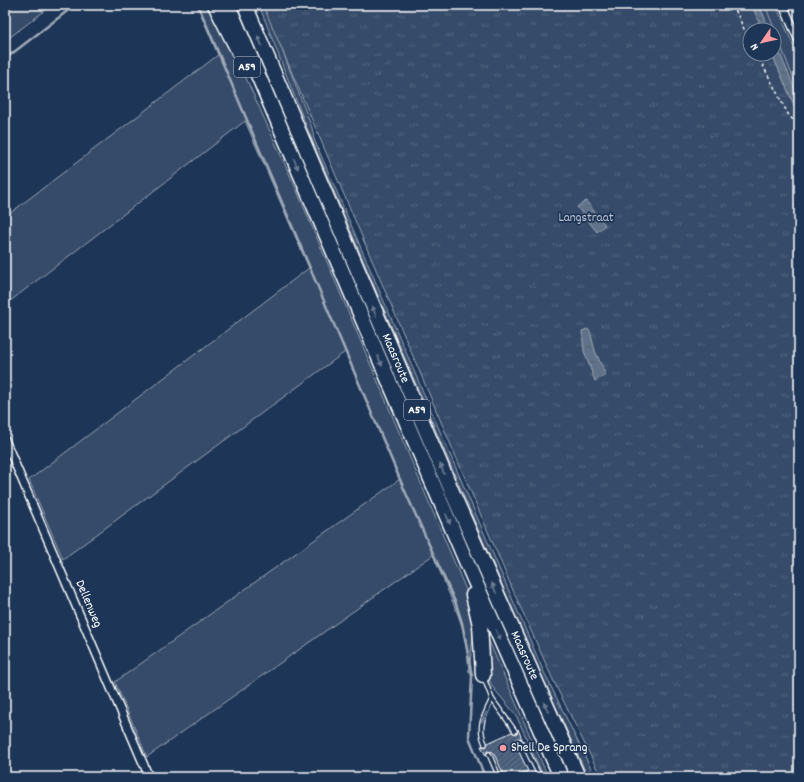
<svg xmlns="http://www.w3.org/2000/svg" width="804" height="782" font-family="Dekko,sans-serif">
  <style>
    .grass { fill: #364b69; stroke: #9aa5b4 }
    .park { fill: url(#park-tufts); stroke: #9aa5b4; fill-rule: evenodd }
    .water { fill: url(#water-ripples); stroke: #a0aab8 }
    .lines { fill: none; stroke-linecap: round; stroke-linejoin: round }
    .stream { stroke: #a0aab8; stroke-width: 2.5 }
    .building { fill: url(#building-hatch); stroke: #fff }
    .lane-casing { stroke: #fff; stroke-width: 6 }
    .street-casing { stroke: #fff; stroke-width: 10 }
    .highway-casing { stroke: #fff; stroke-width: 17 }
    .path { stroke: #fff; stroke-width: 1.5; stroke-dasharray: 3 3; stroke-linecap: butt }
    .lane { stroke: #1d3557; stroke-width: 3.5 }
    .street { stroke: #1d3557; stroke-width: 7 }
    .highway { stroke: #1d3557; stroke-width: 14 }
    .oneway { fill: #6c7c92 }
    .poi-dot { fill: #ff9aa2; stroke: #1d3557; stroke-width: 1.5 }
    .labels { text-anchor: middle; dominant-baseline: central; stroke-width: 3.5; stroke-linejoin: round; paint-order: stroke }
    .shield { fill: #1d3557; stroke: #bbc2cd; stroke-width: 1 }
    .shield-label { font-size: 12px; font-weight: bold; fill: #fff }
    .park-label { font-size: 13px; fill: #b9c0ca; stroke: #1d3557 }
    .street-label { font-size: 13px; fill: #fff; stroke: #1d3557 }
    .poi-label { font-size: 13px; fill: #fff; stroke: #1d3557; text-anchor: start }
  </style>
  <defs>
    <pattern id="park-tufts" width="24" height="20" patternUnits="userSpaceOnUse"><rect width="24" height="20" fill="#364b69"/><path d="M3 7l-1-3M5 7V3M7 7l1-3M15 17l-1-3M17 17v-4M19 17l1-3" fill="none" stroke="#546680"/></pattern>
    <pattern id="water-ripples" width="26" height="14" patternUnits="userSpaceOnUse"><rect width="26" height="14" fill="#617289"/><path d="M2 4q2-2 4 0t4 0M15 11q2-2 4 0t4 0" fill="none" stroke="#555d67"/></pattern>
    <pattern id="building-hatch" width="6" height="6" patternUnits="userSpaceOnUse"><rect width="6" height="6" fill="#4a5d79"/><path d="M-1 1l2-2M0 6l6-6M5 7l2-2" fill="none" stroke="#65758d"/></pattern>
  </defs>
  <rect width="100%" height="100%" fill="#1d3557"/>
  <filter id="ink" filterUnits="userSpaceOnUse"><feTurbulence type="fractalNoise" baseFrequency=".025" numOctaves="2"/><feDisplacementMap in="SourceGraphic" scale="8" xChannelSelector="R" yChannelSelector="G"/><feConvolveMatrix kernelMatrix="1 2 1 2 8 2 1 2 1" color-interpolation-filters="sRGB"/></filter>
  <g filter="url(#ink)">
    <g class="grass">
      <polygon points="15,5 52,5 5,41 5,13"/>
      <polygon points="197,5 213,5 297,191 472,604 474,627 469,672 466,638 458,615 433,555 147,757 115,682 400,479 345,352 63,559 29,480 309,268 245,121 5,305 5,217 218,55"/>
      <polygon points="259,5 265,5 312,128 314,139 543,670 595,777 588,777 531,653 404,356 307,128"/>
      <polygon points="759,5 776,5 799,59 799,98 774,30"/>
      <polygon points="482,625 548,777 544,777 542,773 516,715 494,689 486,675"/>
    </g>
    <path class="park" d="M 263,5 L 765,5 L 799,93 L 799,777 L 601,777 L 553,680 L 515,595 ZM 750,30 L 774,30 L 774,54 L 750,54 Z"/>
    <g class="water">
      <polygon points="752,5 759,5 770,30 762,30"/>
      <polygon points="774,40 799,98 799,117 772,54 774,54"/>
      <polygon points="586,201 605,225 597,232 577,207"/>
      <polygon points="587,329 590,331 595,351 606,375 595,381 584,351 582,331"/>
    </g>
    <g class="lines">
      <g class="stream">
        <polyline points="198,5 404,489 456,604 462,623 472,676 469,737 485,777"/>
        <polyline points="5,59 75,5"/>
      </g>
    </g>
    <polygon class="building" points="518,729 522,739 518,738 515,743 528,771 515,777 505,777 493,752 487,751 486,756 481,746 486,747 488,743 512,732 517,734"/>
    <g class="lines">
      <g class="lane-casing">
        <g id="lane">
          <path d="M 484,678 L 492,699 C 484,717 477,725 485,744"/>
          <polyline points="492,699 515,731"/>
          <polyline points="520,741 526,748 540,777"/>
          <polyline points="489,754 499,777"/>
        </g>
      </g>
      <g class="street-casing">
        <g id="street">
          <polyline points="783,5 799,41"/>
          <polyline points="5,440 149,777"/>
        </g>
      </g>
      <g class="highway-casing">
        <g id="highway">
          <polyline points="215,5 241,56"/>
          <polyline points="228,5 466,561 561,777"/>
          <path id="s1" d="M 245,5 L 456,501 L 578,777"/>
          <polyline points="473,595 480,625 483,675"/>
        </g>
      </g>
      <g class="path">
        <polyline points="733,5 750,42"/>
        <polyline points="757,54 788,114 799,127"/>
      </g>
      <use href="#lane" class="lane"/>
      <use href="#street" class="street"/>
      <use href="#highway" class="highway"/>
    </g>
    <defs><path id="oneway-solid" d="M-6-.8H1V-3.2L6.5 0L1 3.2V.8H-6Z"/></defs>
    <g class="oneway">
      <use href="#oneway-solid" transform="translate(260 41) rotate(-113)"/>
      <use href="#oneway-solid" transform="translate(296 164) rotate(67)"/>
      <use href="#oneway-solid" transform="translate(374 311) rotate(-113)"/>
      <use href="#oneway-solid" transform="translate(380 361) rotate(67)"/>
      <use href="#oneway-solid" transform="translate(442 469) rotate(-113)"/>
      <use href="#oneway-solid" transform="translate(448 519) rotate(67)"/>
      <use href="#oneway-solid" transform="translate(494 588) rotate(-113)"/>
      <use href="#oneway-solid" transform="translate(498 635) rotate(66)"/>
      <use href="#oneway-solid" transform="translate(546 707) rotate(-114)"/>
      <use href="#oneway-solid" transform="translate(484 717) rotate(114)"/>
    </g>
  </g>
  <circle class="poi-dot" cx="503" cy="748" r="4"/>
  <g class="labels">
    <g class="shield">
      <rect x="234" y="57" width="26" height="20" rx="3"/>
      <rect x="404" y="400" width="26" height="20" rx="3"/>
    </g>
    <g class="shield-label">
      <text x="247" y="67">A59</text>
      <text x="417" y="410">A59</text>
    </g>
    <g class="park-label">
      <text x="586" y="218">Langstraat</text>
    </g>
    <g class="street-label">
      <text stroke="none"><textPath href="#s1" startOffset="384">Maasroute</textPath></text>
      <text transform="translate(88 604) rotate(67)">Dellenweg</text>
      <text stroke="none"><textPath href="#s1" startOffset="708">Maasroute</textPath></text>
    </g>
    <g class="poi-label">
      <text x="511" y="748">Shell De Sprang</text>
    </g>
  </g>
  <rect width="804" height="782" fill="none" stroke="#1d3557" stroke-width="20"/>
  <rect x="10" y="10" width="784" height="762" fill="none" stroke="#fff" stroke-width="1.5" filter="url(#ink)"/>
  <g transform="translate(762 42) rotate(236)"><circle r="19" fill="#1d3557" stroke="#77869a"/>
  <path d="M0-3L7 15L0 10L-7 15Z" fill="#ff9aa2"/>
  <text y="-6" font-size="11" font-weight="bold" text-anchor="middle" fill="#ffffff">N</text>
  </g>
</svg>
